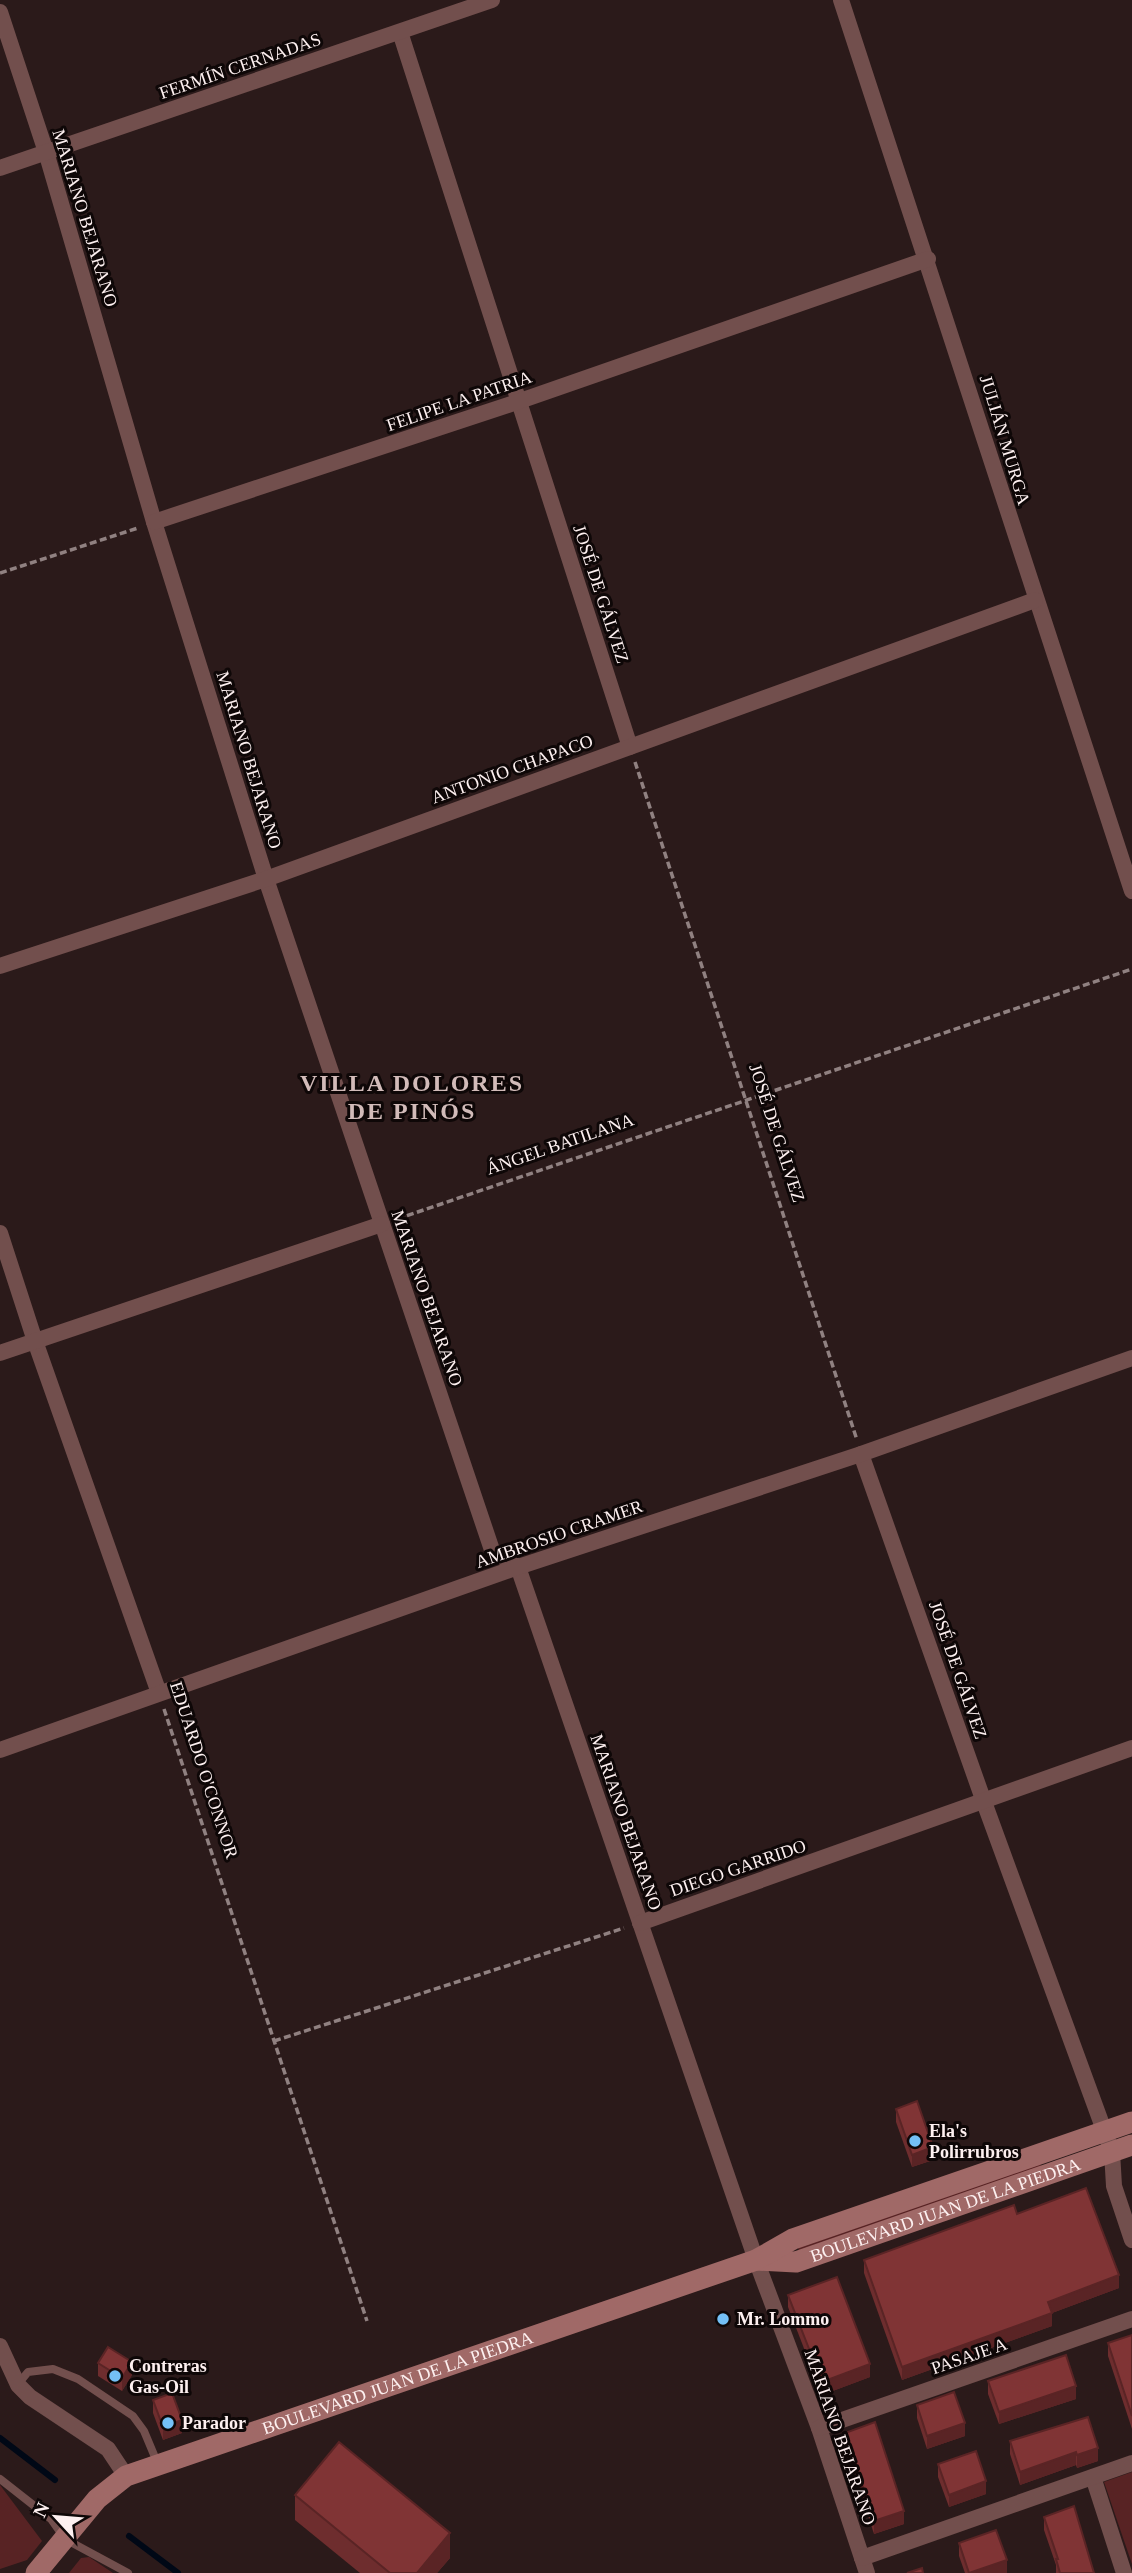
<svg xmlns="http://www.w3.org/2000/svg" width="1132" height="2573" font-family="'Times New Roman',serif">
  <style>
    .green { fill: #582324 }
    .lines { fill: none; stroke-linecap: round; stroke-linejoin: round }
    .stream { stroke: #000816; stroke-width: 6 }
    .path { stroke: #908181; stroke-width: 3.5; stroke-dasharray: 7 3.5; stroke-linecap: butt }
    .lane { stroke: #724f4d; stroke-width: 8 }
    .street { stroke: #724f4d; stroke-width: 16 }
    .secondary { stroke: #a06967; stroke-width: 21 }
    .wall { fill: #6e2d2e }
    .shaded-wall { fill: #5a2425 }
    .building { fill: #803435; stroke: #5a2425; stroke-width: 2 }
    .poi-dot { fill: #74c0f6; stroke: #0e0707; stroke-width: 2.5 }
    .labels { text-anchor: middle; dominant-baseline: central; stroke-width: 6; stroke-linejoin: round; paint-order: stroke }
    .street-label { font-size: 18px; fill: #fdf0f0; stroke: #0e0707 }
    .poi-label { font-size: 18px; font-weight: bold; fill: #fdf0f0; stroke: #0e0707; text-anchor: start }
    .district-label { font-size: 24px; font-weight: bold; letter-spacing: 2px; fill: #d2bbb9; stroke: #0e0707 }
  </style>
  <rect width="100%" height="100%" fill="#2b1a1a"/>
  <g class="green">
    <polygon points="1040,2163 1041,2167 799,2251 798,2247"/>
    <polygon points="1132,2472 1132,2564 1104,2482"/>
    <polygon points="0,2485 42,2541 27,2560 0,2569"/>
    <polygon points="89,2557 113,2573 69,2573 81,2558"/>
  </g>
  <g class="lines">
    <g class="stream">
      <polyline points="0,2438 55,2480"/>
      <polyline points="129,2536 178,2573"/>
    </g>
    <g class="path">
      <polyline points="0,573 138,528"/>
      <polyline points="635,762 857,1440"/>
      <polyline points="397,1219 1132,969"/>
      <polyline points="164,1709 367,2321"/>
      <polyline points="274,2041 624,1928"/>
    </g>
    <g class="lane">
      <polyline points="18,2384 28,2372 53,2369 78,2379 133,2416 144,2431 157,2462"/>
      <polyline points="0,2479 51,2519 65,2539 128,2573"/>
    </g>
    <g class="street">
      <path d="M 841,0 C 940,296 1033,595 1132,891"/>
      <polyline points="0,12 46,152 154,522 266,879 492,1550 518,1567 756,2260 819,2428 867,2573"/>
      <polyline points="400,32 630,747"/>
      <polyline points="0,168 492,0"/>
      <polyline points="154,522 517,402 928,259"/>
      <polyline points="0,966 266,879 1035,600"/>
      <polyline points="0,1233 35,1341 159,1693"/>
      <polyline points="0,1353 382,1224"/>
      <polyline points="861,1454 984,1802 1112,2152 1114,2186 1132,2240"/>
      <polyline points="0,1750 518,1567 861,1454 1132,1358"/>
      <polyline points="640,1923 1132,1748"/>
      <polyline points="0,2346 18,2385 30,2397 108,2449 126,2476"/>
      <polyline points="819,2428 1132,2319"/>
      <polyline points="1093,2477 1124,2573"/>
      <polyline points="862,2558 1132,2463"/>
    </g>
    <g class="secondary">
      <path id="s1" d="M 756,2260 L 796,2262 L 1132,2145"/>
      <path id="s2" d="M 36,2573 L 97,2499 L 126,2476 L 756,2260 L 793,2239 L 1132,2122"/>
    </g>
  </g>
  <g class="wall">
    <polygon points="896,2109 933,2160 912,2167 896,2122"/>
    <polygon points="1017,2214 1119,2288 1052,2313 1052,2326 902,2380 864,2273 864,2260"/>
    <polygon points="788,2295 870,2377 822,2395 788,2307"/>
    <polygon points="1132,2335 1132,2429 1108,2356 1108,2343"/>
    <polygon points="98,2363 132,2375 122,2391 98,2376"/>
    <polygon points="988,2381 1076,2399 999,2424 988,2394"/>
    <polygon points="153,2400 182,2433 163,2440 153,2413"/>
    <polygon points="917,2405 965,2436 927,2449 917,2418"/>
    <polygon points="1088,2417 1098,2461 1077,2468 1076,2465 1020,2485 1010,2454 1010,2441"/>
    <polygon points="845,2433 904,2524 874,2534 845,2445"/>
    <polygon points="938,2464 986,2494 949,2507 938,2477"/>
    <polygon points="295,2495 450,2558 437,2573 360,2573 295,2520"/>
    <polygon points="1044,2517 1094,2573 1056,2573 1056,2565 1044,2530"/>
    <polygon points="959,2543 1007,2573 965,2573 959,2556"/>
  </g>
  <g class="shaded-wall">
    <polygon points="933,2147 933,2160 912,2167 912,2155"/>
    <polygon points="1119,2275 1119,2288 1052,2313 1052,2326 902,2380 902,2367 1048,2302"/>
    <polygon points="132,2362 132,2375 122,2391 122,2378"/>
    <polygon points="870,2364 870,2377 822,2395 822,2382"/>
    <polygon points="1076,2386 1076,2399 999,2424 999,2412"/>
    <polygon points="182,2420 182,2433 163,2440 163,2427"/>
    <polygon points="965,2423 965,2436 927,2449 927,2436"/>
    <polygon points="1098,2448 1098,2461 1077,2468 1077,2455"/>
    <polygon points="1076,2452 1076,2465 1020,2485 1020,2472"/>
    <polygon points="986,2481 986,2494 949,2507 949,2495"/>
    <polygon points="904,2511 904,2524 874,2534 874,2521"/>
    <polygon points="450,2533 450,2558 437,2573 417,2573"/>
    <polygon points="1007,2560 1007,2573 971,2573"/>
  </g>
  <g class="building">
    <polygon points="917,2101 933,2147 912,2155 896,2109"/>
    <polygon points="1086,2188 1119,2275 1048,2302 1052,2313 902,2367 864,2260 1014,2205 1017,2214"/>
    <polygon points="837,2277 870,2364 822,2382 788,2295"/>
    <polygon points="1132,2335 1132,2416 1108,2343"/>
    <polygon points="108,2347 132,2362 122,2378 98,2363"/>
    <polygon points="1066,2355 1076,2386 999,2412 988,2381"/>
    <polygon points="954,2392 965,2423 927,2436 917,2405"/>
    <polygon points="172,2393 182,2420 163,2427 153,2400"/>
    <polygon points="1088,2417 1098,2448 1077,2455 1076,2452 1020,2472 1010,2441"/>
    <polygon points="875,2422 904,2511 874,2521 845,2433"/>
    <polygon points="339,2442 450,2533 417,2573 390,2573 295,2495"/>
    <polygon points="976,2451 986,2481 949,2495 938,2464"/>
    <polygon points="1074,2506 1094,2573 1060,2573 1056,2559 1058,2559 1044,2517"/>
    <polygon points="996,2530 1007,2560 969,2573 959,2543"/>
    <polygon points="922,2568 923,2573 907,2573"/>
  </g>
  <g class="poi-dot">
    <circle cx="915" cy="2141" r="7"/>
    <circle cx="723" cy="2319" r="7"/>
    <circle cx="115" cy="2376" r="7"/>
    <circle cx="168" cy="2423" r="7"/>
  </g>
  <g class="labels">
    <g class="street-label">
      <text transform="translate(240 66) rotate(-19)">FERMÍN CERNADAS</text>
      <text transform="translate(85 218) rotate(73)">MARIANO BEJARANO</text>
      <text transform="translate(459 401) rotate(-19)">FELIPE LA PATRIA</text>
      <text transform="translate(1005 440) rotate(73)">JULIÁN MURGA</text>
      <text transform="translate(601 594) rotate(72)">JOSÉ DE GÁLVEZ</text>
      <text transform="translate(249 760) rotate(73)">MARIANO BEJARANO</text>
      <text transform="translate(512 769) rotate(-20)">ANTONIO CHAPACO</text>
      <text transform="translate(777 1133) rotate(72)">JOSÉ DE GÁLVEZ</text>
      <text transform="translate(560 1144) rotate(-19)">ÁNGEL BATILANA</text>
      <text transform="translate(427 1298) rotate(71)">MARIANO BEJARANO</text>
      <text transform="translate(559 1534) rotate(-19)">AMBROSIO CRAMER</text>
      <text transform="translate(958 1670) rotate(71)">JOSÉ DE GÁLVEZ</text>
      <text transform="translate(204 1770) rotate(72)">EDUARDO O'CONNOR</text>
      <text transform="translate(626 1822) rotate(71)">MARIANO BEJARANO</text>
      <text transform="translate(738 1868) rotate(-19)">DIEGO GARRIDO</text>
      <text stroke="none"><textPath href="#s1" startOffset="198">BOULEVARD JUAN DE LA PIEDRA</textPath></text>
      <text transform="translate(969 2356) rotate(-19)">PASAJE A</text>
      <text stroke="none"><textPath href="#s2" startOffset="420">BOULEVARD JUAN DE LA PIEDRA</textPath></text>
      <text transform="translate(840 2437) rotate(71)">MARIANO BEJARANO</text>
    </g>
    <g class="poi-label">
      <text x="929" y="2131">Ela's<tspan x="929" dy="21">Polirrubros</tspan></text>
      <text x="737" y="2319">Mr. Lommo</text>
      <text x="129" y="2366">Contreras<tspan x="129" dy="21">Gas-Oil</tspan></text>
      <text x="182" y="2423">Parador</text>
    </g>
    <g class="district-label">
      <text x="412" y="1083">VILLA DOLORES<tspan x="412" dy="28">DE PINÓS</tspan></text>
    </g>
  </g>
  <g transform="translate(56 2517) rotate(296)" stroke="#0e0707" stroke-width="5" paint-order="stroke">
  <path d="M0-5L12 26L0 18L-12 26Z" fill="#fdf0f0"/>
  <text y="-10" font-size="19" font-weight="bold" text-anchor="middle" fill="#fdf0f0">N</text>
  </g>
</svg>
